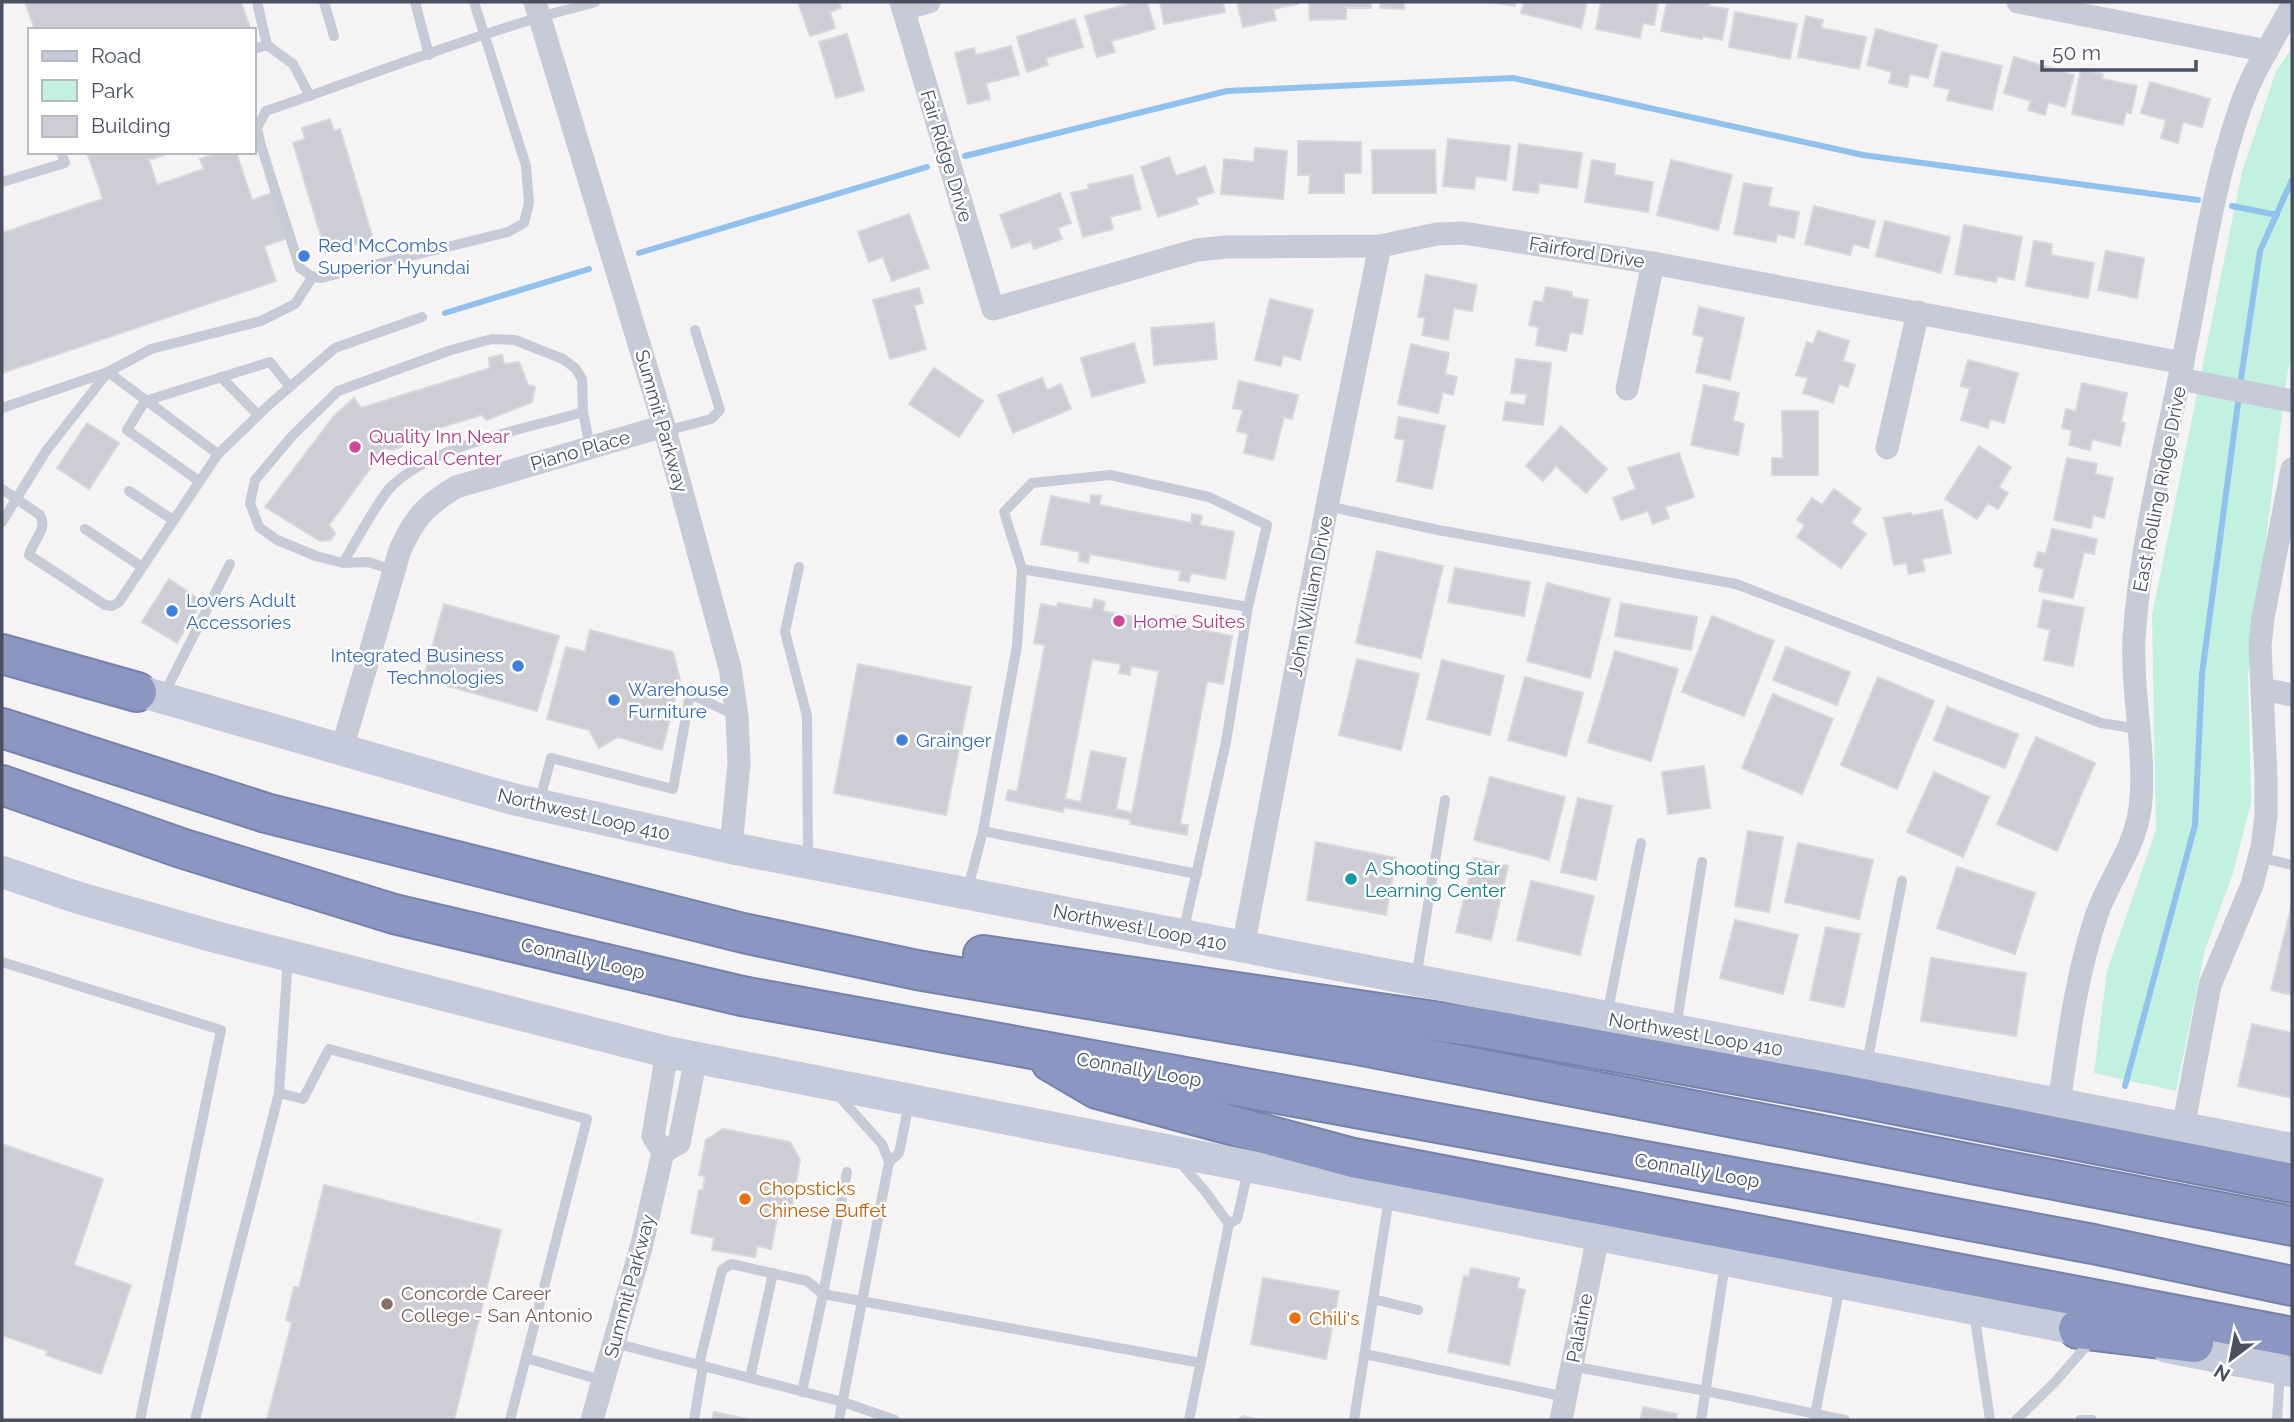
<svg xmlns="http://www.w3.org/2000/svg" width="2294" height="1422" font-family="Raleway,sans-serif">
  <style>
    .green { fill: #c3f1e0 }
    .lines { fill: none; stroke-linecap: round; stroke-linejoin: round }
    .stream { stroke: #90c2ed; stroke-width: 6 }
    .building { fill: #cdced5; stroke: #d7d7de; stroke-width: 2; fill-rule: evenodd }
    .motorway-casing { stroke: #7682ad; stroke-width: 42 }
    .service { stroke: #c7cbd7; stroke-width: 10 }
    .minor { stroke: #c7cbd7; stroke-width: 23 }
    .secondary { stroke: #c6cbdb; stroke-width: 32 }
    .motorway { stroke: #8b97c1; stroke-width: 38 }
    .shop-dot { fill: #3f7fe0; stroke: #fff; stroke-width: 2.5 }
    .hotel-dot { fill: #d1479c; stroke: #fff; stroke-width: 2.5 }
    .culture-dot { fill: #0f9aa8; stroke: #fff; stroke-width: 2.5 }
    .food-dot { fill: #e8710a; stroke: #fff; stroke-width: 2.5 }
    .education-dot { fill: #8d6e63; stroke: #fff; stroke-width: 2.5 }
    .labels { text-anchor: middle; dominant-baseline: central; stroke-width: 5; stroke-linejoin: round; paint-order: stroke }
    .street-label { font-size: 19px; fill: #4a5061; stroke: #fff }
    .shop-label { font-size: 19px; fill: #366cbe; stroke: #fff; text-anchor: start }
    .hotel-label { font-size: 19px; fill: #b23c85; stroke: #fff; text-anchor: start }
    .culture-label { font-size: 19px; fill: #0d838f; stroke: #fff; text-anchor: start }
    .food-label { font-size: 19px; fill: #c56008; stroke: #fff; text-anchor: start }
    .education-label { font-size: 19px; fill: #785e54; stroke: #fff; text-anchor: start }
  </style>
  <rect width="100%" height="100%" fill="#f5f3f3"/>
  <polygon class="green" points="2292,48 2292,356 2288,369 2248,676 2251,803 2233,873 2205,950 2176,1091 2094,1073 2107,971 2156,830 2152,615 2242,172 2276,71"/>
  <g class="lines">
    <g class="stream">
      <polyline points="965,156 1227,91 1513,78 1863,155 2198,200"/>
      <polyline points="2232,206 2277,215"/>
      <polyline points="639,253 927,167"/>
      <polyline points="445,313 589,269"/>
      <polyline points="2240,385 2260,251 2292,180"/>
      <polyline points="2125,1086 2195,825 2202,674 2239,396"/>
    </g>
  </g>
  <g class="building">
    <polygon points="25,2 241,2 250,28 35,30"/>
    <polygon points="798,2 839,2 841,8 830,12 835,28 810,36"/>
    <polygon points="1135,2 1147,2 1155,29 1111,41 1115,52 1097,57 1085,16"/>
    <polygon points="1160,2 1223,2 1225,12 1164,24"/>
    <polygon points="1237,2 1298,2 1298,4 1273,9 1276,20 1243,27"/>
    <polygon points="1309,2 1371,2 1371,8 1346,8 1346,19 1310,20"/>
    <polygon points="1380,2 1404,2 1404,9 1380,8"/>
    <polygon points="1491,2 1515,2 1515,6"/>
    <polygon points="1524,2 1587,2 1581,28 1521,13"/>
    <polygon points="1601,2 1658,2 1654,25 1643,23 1640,38 1596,29"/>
    <polygon points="1667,2 1710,2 1709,6 1728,9 1722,40 1703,36 1702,39 1661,31"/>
    <polygon points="1735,12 1797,24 1790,59 1729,47"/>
    <polygon points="1806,16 1823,20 1821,28 1866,37 1859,69 1798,57"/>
    <polygon points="1075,19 1083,47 1046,58 1048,65 1027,72 1017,37"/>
    <polygon points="1876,29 1937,45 1928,78 1910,74 1907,87 1889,83 1892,72 1867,65"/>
    <polygon points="847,34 864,90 836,98 819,42"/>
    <polygon points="1011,46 1019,75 986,83 990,99 968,104 955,53 974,48 976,55"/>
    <polygon points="1942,52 2002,66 1992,110 1947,100 1950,89 1934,86"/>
    <polygon points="2014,57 2074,75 2065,107 2048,102 2045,115 2028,110 2031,101 2004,93"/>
    <polygon points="2081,69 2103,74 2102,79 2137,86 2131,113 2126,112 2123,125 2072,114"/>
    <polygon points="2150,82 2210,99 2202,127 2183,122 2178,143 2161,138 2166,120 2141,113"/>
    <polygon points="330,119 334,131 340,129 373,239 326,253 293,143 305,139 302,128"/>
    <polygon points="1448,139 1510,146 1506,180 1476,176 1474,189 1443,186"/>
    <polygon points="1298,141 1361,142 1361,173 1344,173 1344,193 1309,193 1310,175 1298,175"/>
    <polygon points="1519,144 1582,153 1577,188 1539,183 1538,193 1513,190"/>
    <polygon points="1255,148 1287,151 1283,199 1221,194 1224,159 1254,162"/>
    <polygon points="1372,150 1435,150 1436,193 1373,193"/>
    <polygon points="87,152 173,152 149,160 157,185 204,169 200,159 219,152 236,152 252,200 272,193 288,238 264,246 276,281 2,373 2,233 103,199"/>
    <polygon points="1169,157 1176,176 1205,166 1214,192 1196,198 1198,204 1158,217 1141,167"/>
    <polygon points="1592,160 1615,164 1614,175 1653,182 1648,212 1585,202"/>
    <polygon points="1671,160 1732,175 1718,230 1657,215"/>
    <polygon points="1132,175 1141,209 1110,217 1113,229 1083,237 1071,193 1089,189 1088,185"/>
    <polygon points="1744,183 1772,188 1768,206 1799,212 1794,238 1777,234 1776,242 1734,234"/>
    <polygon points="1060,193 1071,223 1058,228 1062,239 1034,249 1031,241 1012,248 1000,215"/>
    <polygon points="1814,206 1875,221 1868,248 1853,244 1850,255 1805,244"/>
    <polygon points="909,214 929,268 892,281 883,257 869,262 858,232"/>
    <polygon points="1885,221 1950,237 1941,273 1876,256"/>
    <polygon points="1964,225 2022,237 2014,280 1997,276 1996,282 1955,274"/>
    <polygon points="2034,241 2052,244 2051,255 2094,263 2088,298 2026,286"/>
    <polygon points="2106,251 2144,258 2137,298 2098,290"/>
    <polygon points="1426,275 1477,285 1472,311 1454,308 1448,340 1422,335 1425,318 1418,317"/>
    <polygon points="1546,287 1572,292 1572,297 1588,300 1582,334 1570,332 1566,351 1536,345 1539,327 1529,325 1534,301 1543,302"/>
    <polygon points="919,288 923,303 914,305 926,349 890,359 873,300"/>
    <polygon points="1270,299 1313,310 1300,360 1283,355 1281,366 1255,360"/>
    <polygon points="1699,307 1744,318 1730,380 1696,372 1704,337 1693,334"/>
    <polygon points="1214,323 1217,359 1154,365 1151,328"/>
    <polygon points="1818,331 1849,341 1843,361 1855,365 1848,387 1839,384 1833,403 1803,393 1808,378 1796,375 1807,342 1813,344"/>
    <polygon points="1134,343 1145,382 1092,397 1081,358"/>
    <polygon points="1411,344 1449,353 1445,374 1457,377 1453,395 1443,392 1438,413 1398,404"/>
    <polygon points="502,355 504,364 519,362 528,385 535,387 532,402 487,420 481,415 407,438 401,447 392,450 385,448 329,525 335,533 331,540 320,541 265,507 334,416 354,398 361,408 490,368 489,358"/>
    <polygon points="1516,359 1551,363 1543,425 1503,420 1506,402 1525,405 1527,394 1511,393"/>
    <polygon points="1968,360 2018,373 2004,423 1990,419 1988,428 1961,420 1970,388 1961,386"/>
    <polygon points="934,368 983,401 959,437 909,404"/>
    <polygon points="1042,378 1047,390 1061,384 1071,409 1013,433 998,395"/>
    <polygon points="1239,381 1298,395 1292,419 1284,417 1273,460 1244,453 1248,434 1237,431 1243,410 1233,408"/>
    <polygon points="2082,383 2127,393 2121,422 2125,423 2120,446 2092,439 2090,450 2069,445 2072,430 2062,428 2066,409 2076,411"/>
    <polygon points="1704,385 1739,393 1733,421 1744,424 1738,455 1691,445"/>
    <polygon points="1782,411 1818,411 1818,475 1772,475 1772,458 1783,458"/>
    <polygon points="1399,417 1445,426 1432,489 1397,481 1405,440 1395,438"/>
    <polygon points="87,423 119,443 89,489 57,468"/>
    <polygon points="1561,426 1607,469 1586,493 1556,466 1543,481 1526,466"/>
    <polygon points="1979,446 2011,467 1999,487 2008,493 1998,509 1988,503 1977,519 1945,499"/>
    <polygon points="1679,453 1694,497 1665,507 1669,518 1653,524 1648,511 1621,520 1613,498 1636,489 1628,468"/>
    <polygon points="2067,458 2097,464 2095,474 2113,478 2104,518 2093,515 2091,528 2054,520"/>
    <polygon points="1834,489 1861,509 1851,523 1866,534 1841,568 1797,537 1805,525 1797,520 1812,498 1822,505"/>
    <polygon points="1091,495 1101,496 1099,505 1191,523 1192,514 1202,516 1200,525 1234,532 1225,579 1191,573 1189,582 1179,580 1181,571 1090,554 1088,563 1079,561 1080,552 1041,544 1051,496 1090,504"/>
    <polygon points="1942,510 1951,553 1922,559 1925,571 1909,574 1906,563 1894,565 1884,518 1911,513 1912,516"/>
    <polygon points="2052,529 2097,539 2094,554 2084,552 2073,598 2039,591 2044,569 2034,566 2038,552 2046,554"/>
    <polygon points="1377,551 1443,566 1421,658 1356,643"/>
    <polygon points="1455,568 1530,582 1524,616 1448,602"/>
    <polygon points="169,579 202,601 177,643 142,622"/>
    <polygon points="1547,583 1610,599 1590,678 1527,661"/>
    <path d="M 1094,599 L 1105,602 L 1103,611 L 1172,624 L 1174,616 L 1183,617 L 1182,626 L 1232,636 L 1223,684 L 1207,681 L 1180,824 L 1188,825 L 1187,835 L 1130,824 L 1131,820 L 1064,807 L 1063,812 L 1006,800 L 1008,790 L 1017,792 L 1045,645 L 1034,643 L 1041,604 L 1057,607 L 1058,603 L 1092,609 ZM 1092,659 L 1121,664 L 1119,673 L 1130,675 L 1131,666 L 1159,671 L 1132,813 L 1116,809 L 1126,758 L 1091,751 L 1081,802 L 1065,799 Z"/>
    <polygon points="2043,600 2084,608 2073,666 2044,660 2050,630 2038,627"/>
    <polygon points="1621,603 1697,617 1691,650 1615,636"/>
    <polygon points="444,604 559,636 537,711 423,679"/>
    <polygon points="1712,616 1774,641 1744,716 1682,692"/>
    <polygon points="590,630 673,652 680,680 662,750 618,737 599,748 589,730 547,719 566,647 585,652"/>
    <polygon points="1786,647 1850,672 1837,705 1773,680"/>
    <polygon points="1615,651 1678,669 1651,761 1588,742"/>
    <polygon points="1357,659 1419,674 1401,750 1339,735"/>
    <polygon points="1442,660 1504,676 1490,735 1427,719"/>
    <polygon points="858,664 971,687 946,815 834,793"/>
    <polygon points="1525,677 1583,693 1566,756 1508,740"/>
    <polygon points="1878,677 1934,701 1897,789 1841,765"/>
    <polygon points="1773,694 1833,719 1802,794 1742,768"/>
    <polygon points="1947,707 2018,734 2005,768 1934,740"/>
    <polygon points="2036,737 2095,763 2057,851 1997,824"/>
    <polygon points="1704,766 1710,808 1668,814 1662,772"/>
    <polygon points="1934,772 1989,797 1963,857 1907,832"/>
    <polygon points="1490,777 1565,797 1549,860 1474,840"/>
    <polygon points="1578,798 1612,806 1596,880 1561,872"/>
    <polygon points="1748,831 1783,837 1769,912 1735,906"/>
    <polygon points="1316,842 1396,858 1386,915 1307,900"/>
    <polygon points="1798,843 1873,860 1859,919 1785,902"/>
    <polygon points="1474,858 1508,866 1491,940 1456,932"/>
    <polygon points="1957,867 2035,893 2015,954 1937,928"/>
    <polygon points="1531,881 1594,896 1580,955 1517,940"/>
    <polygon points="2292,904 2292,995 2271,990"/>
    <polygon points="1735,920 1798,935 1783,994 1720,978"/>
    <polygon points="1826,927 1860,934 1844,1007 1810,1000"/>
    <polygon points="1931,958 2026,973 2016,1036 1921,1021"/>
    <polygon points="2252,1024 2292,1033 2292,1098 2238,1086"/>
    <polygon points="723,1129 790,1142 800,1160 791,1211 779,1208 771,1249 757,1246 755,1257 712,1250 714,1238 691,1233 699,1190 703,1190 705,1176 699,1175 706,1140"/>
    <polygon points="2,1144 103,1179 74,1265 131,1285 101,1374 46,1355 48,1351 2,1335"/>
    <polygon points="324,1185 501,1230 454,1420 267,1420 292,1322 286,1320 294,1287 299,1288"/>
    <polygon points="1471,1268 1519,1278 1517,1288 1525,1290 1509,1365 1448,1352 1464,1276 1469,1277"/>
    <polygon points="1263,1278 1339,1291 1326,1359 1251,1344"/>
    <polygon points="1643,1407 1677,1414 1676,1420 1640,1420"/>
    <polygon points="714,1412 752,1420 712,1420"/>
    <polygon points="1243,1416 1261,1420 1237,1420"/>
  </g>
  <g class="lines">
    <g class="motorway-casing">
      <g id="motorway">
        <polyline points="2,654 137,692"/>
        <polyline points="2,728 266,813 743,933 917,970 1352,1044 2292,1226"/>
        <polyline points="2,785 181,848 394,914 742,996 1859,1200 2093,1244 2292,1286"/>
        <polyline points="983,955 1489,1029 1842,1094 2292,1183"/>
        <polyline points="1051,1062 1097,1089 1353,1158 2292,1337"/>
        <polyline points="2078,1329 2194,1343"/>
      </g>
    </g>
    <g class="service">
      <polyline points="324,2 334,36"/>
      <polyline points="415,2 429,55"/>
      <path d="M 474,2 L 526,166 L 529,203 L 524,223 L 508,232 L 321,278 L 311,276 L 300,268 L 261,146 L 257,128 L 266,111 C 357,80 446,45 537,18 C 556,12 576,8 595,2"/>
      <polyline points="267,45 293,64 310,96"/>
      <polyline points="254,49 267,45 257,2"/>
      <polyline points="2,182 65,163 61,152"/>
      <polyline points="221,377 258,415"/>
      <polyline points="2,408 108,372 218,454"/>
      <polyline points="666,431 711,419 720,410 695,330"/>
      <polyline points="199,481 127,430 145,401 270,362 290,387"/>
      <path d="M 2,489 L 40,515 C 48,530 33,540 29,555 L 105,605 L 112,606 L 119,602 L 218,454 L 270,404 L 335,348 L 422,317"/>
      <polyline points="129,491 173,520"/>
      <polyline points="1327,506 1438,530 1736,584 2101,723 2138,729"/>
      <polyline points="2,522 46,451 108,372 151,349 261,321 295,304 313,276"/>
      <polyline points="85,529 142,567"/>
      <path d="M 343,563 C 356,542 374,507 389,489 C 430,445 526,429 583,412"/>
      <polyline points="799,567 785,632 807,716 808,859"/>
      <polyline points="1022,569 1248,607"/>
      <polyline points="394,570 368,562 343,563 316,556 277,540 259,527 250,503 255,480 293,435 338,391 451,350 492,339 515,340 563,359 575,368 582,379 583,412 590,447"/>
      <polyline points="163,696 230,564"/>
      <polyline points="539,803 551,758 673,789 690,694 737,716"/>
      <polyline points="983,831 1197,874"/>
      <polyline points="2259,857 2292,865"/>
      <polyline points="967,892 983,831 1017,646 1022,569 1004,512 1032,483 1110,475 1209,497 1267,525 1248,607 1226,742 1183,933"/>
      <polyline points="2,962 221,1030 140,1420"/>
      <polyline points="1416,978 1445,800"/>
      <polyline points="1607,1015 1641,843"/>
      <polyline points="1676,1028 1702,862"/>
      <polyline points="1867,1063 1902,881"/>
      <polyline points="279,1093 288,958"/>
      <polyline points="836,1093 882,1144 889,1162 839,1420"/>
      <polyline points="1178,1160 1205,1191 1229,1224"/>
      <polyline points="889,1162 899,1153 909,1104"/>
      <polyline points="1373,1299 1418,1310"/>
      <polyline points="1974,1312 1990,1420"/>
      <polyline points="614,1343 843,1402 895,1420"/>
      <polyline points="1365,1354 1566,1397"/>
      <polyline points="526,1358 604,1381"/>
      <polyline points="699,1365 722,1270 731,1264 807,1281 823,1294 847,1172"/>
      <polyline points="1571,1366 1706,1391 1845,1420"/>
      <polyline points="750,1378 773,1273"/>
      <polyline points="802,1392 823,1294 1201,1363"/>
      <polyline points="195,1420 279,1093 303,1099 329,1049 587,1119 510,1420"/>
      <polyline points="694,1420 703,1366"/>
      <polyline points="1189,1420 1229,1224 1237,1219 1248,1171"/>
      <polyline points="1354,1420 1389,1198"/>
      <polyline points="1701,1420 1725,1264"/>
      <polyline points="1814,1420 1840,1286"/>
      <polyline points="2016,1420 2054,1383 2091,1341"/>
      <polyline points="2080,1420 2092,1420"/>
      <polyline points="2277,1420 2280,1371"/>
    </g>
    <g class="minor">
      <polyline points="535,2 664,426 730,668 737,716 739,763 731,848"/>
      <polyline points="901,2 993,309 1197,250 1226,247 1380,246 1437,234 1463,233 1653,263 2183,363"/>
      <polyline points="2018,2 2267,51"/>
      <polyline points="903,9 929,2"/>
      <polyline points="2180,379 2292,401"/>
      <polyline points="1627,389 1653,263"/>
      <polyline points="1887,448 1918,312"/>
      <polyline points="2263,689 2292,695"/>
      <path d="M 342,749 L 400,550 C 415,517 425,506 456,487 L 664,426"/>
      <polyline points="1243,947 1327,506 1380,246"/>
      <path d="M 2059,1104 C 2068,1040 2076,976 2097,914 C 2110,877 2134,850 2140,809 C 2147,755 2131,693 2134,638 C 2140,549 2162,462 2180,375 C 2199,286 2210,194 2240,108 C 2252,72 2274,39 2292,6"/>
      <polyline points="2183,1128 2210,985 2252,885 2262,847 2266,816 2266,777 2260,645 2263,618 2292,469"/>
      <polyline points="663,1152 679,1143 696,1058"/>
      <polyline points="592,1420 642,1244 663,1152 653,1136 667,1052"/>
      <polyline points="1561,1420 1598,1236"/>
    </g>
    <g class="secondary">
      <polyline points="115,684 509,798 731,848 2292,1149"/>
      <polyline points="2,872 79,898 212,936 667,1052 2102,1334"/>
      <polyline points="2167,1347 2292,1371"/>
    </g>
    <use href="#motorway" class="motorway"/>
  </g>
  <g class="shop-dot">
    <circle cx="304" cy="256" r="7"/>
    <circle cx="172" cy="611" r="7"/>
    <circle cx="518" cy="666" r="7"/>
    <circle cx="614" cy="700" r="7"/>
    <circle cx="902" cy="740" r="7"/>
  </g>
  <g class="hotel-dot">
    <circle cx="355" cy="447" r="7"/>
    <circle cx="1119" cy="621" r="7"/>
  </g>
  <circle class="culture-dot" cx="1351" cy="879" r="7"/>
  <g class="food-dot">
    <circle cx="745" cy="1199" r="7"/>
    <circle cx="1295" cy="1318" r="7"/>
  </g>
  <circle class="education-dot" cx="387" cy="1304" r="7"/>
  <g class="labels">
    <g class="street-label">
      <text transform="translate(947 156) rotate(73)">Fair Ridge Drive</text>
      <text transform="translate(1587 252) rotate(9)">Fairford Drive</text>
      <text transform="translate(662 421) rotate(74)">Summit Parkway</text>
      <text transform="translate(580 450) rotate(-16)">Piano Place</text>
      <text transform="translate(2159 489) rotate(-79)">East Rolling Ridge Drive</text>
      <text transform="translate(1310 596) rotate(-79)">John William Drive</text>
      <text transform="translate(584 814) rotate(13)">Northwest Loop 410</text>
      <text transform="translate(1140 927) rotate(11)">Northwest Loop 410</text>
      <text transform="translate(583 958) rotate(13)">Connally Loop</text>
      <text transform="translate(1696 1034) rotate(10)">Northwest Loop 410</text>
      <text transform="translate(1139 1069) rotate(10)">Connally Loop</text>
      <text transform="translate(1697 1170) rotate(10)">Connally Loop</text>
      <text transform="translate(629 1286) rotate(-75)">Summit Parkway</text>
      <text transform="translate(1579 1328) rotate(-79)">Palatine</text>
    </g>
    <g class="shop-label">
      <text x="318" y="245">Red McCombs<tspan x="318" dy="22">Superior Hyundai</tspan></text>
      <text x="186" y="600">Lovers Adult<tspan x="186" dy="22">Accessories</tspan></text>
      <text x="504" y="655" text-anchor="end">Integrated Business<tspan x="504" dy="22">Technologies</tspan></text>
      <text x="628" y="689">Warehouse<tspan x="628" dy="22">Furniture</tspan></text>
      <text x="916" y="740">Grainger</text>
    </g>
    <g class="hotel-label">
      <text x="369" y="436">Quality Inn Near<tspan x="369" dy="22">Medical Center</tspan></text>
      <text x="1133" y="621">Home Suites</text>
    </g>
    <g class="culture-label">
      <text x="1365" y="868">A Shooting Star<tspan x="1365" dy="22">Learning Center</tspan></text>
    </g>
    <g class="food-label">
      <text x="759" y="1188">Chopsticks<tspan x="759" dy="22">Chinese Buffet</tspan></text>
      <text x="1309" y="1318">Chili's</text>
    </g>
    <g class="education-label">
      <text x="401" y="1293">Concorde Career<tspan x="401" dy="22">College - San Antonio</tspan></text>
    </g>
  </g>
  <rect width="2294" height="1422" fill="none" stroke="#4a5061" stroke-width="7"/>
  <rect x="28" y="28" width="228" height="126" fill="#ffffff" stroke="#b7b9c0" stroke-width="2"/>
  <rect x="42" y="51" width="35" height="10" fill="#c6cbdb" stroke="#b7b9c0" stroke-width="2"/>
  <text x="91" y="63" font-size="21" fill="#4a5061">Road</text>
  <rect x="42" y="80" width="35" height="21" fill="#c3f1e0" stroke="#b7b9c0" stroke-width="2"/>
  <text x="91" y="98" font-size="21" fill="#4a5061">Park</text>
  <rect x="42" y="116" width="35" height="21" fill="#cdced5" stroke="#b7b9c0" stroke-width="2"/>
  <text x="91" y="133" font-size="21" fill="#4a5061">Building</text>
  <g transform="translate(2231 1359) rotate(212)" stroke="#ffffff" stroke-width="5" paint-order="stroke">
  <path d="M0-5L12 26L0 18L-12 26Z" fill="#4a5061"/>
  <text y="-10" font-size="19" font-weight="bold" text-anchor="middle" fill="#4a5061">N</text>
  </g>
  <path d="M2042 60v10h154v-10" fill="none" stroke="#4a5061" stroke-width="3.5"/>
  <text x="2052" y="60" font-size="21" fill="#4a5061" stroke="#ffffff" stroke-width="5" paint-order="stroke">50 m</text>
</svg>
